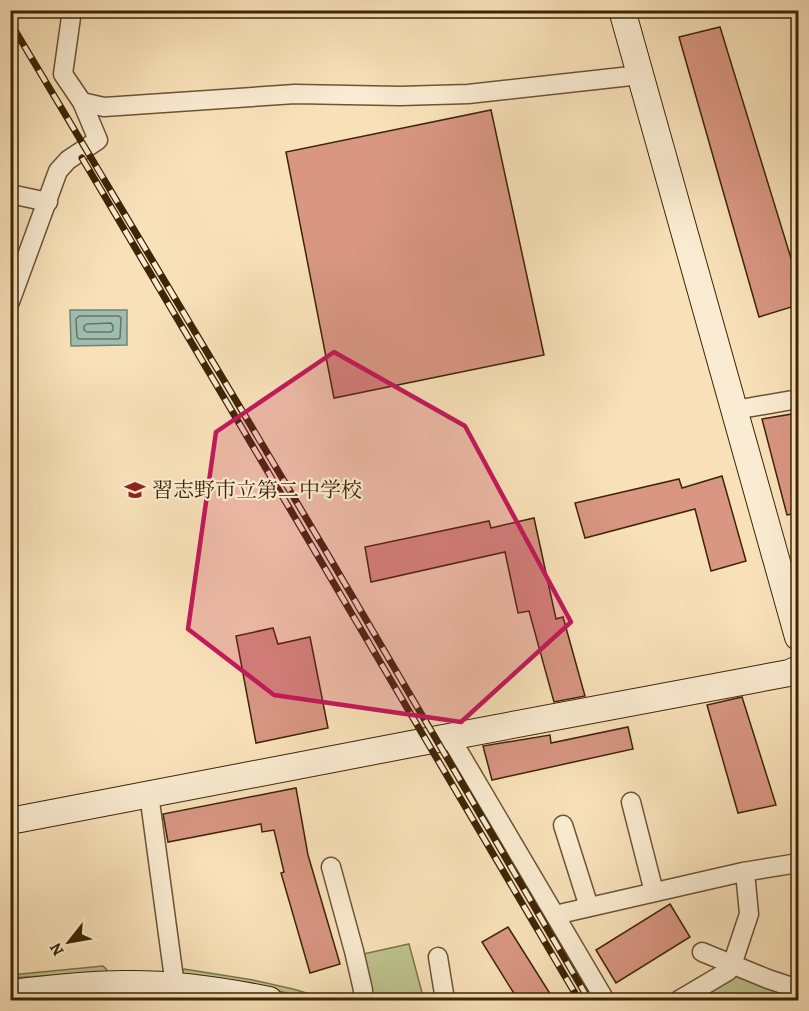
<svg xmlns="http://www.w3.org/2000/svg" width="809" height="1011" font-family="Alegreya,'Noto Serif JP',serif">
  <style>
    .green { fill: #bdc38f; stroke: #7e744a; stroke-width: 1.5 }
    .water { fill: #9dbdb2; stroke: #77806d; stroke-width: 1.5 }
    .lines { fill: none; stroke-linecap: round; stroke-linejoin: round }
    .shore { stroke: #6e715c; stroke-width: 1.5 }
    .building { fill: #d89683; stroke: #3e2506; stroke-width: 1.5 }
    .street-casing { stroke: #6c5433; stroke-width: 21 }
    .secondary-casing { stroke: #3e2506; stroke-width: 28 }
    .street { stroke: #faecd2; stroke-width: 18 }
    .secondary { stroke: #faecd2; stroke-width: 26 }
    .rail-casing { stroke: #3e2506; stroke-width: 7 }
    .rail { stroke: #faecd2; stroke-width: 4.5; stroke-dasharray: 14; stroke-linecap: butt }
    .marked { fill: #c2185b; fill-opacity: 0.2; stroke: #c2185b; stroke-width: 4.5; stroke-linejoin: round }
    .labels { text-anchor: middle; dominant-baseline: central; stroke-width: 4.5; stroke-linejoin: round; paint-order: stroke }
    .poi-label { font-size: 21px; fill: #3e2506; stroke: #faecd2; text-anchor: start }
  </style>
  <rect width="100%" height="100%" fill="#f8e1b9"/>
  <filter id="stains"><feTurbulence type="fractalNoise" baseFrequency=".00333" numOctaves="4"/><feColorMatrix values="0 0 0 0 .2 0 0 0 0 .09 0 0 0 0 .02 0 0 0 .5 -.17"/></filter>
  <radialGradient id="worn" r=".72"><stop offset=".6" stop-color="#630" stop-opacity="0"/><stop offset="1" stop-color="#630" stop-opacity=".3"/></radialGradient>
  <g class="green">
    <polygon points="409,944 424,1000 375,1000 370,988 363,954"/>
    <polygon points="103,966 107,970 106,973 74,974 11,978 11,975"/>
    <polygon points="733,968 792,989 788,1000 682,1000"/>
    <polygon points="184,969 253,980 293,989 330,1000 314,1000 252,984 184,975 182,974 182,971"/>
  </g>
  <polygon class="water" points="70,310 127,310 127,345 71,346"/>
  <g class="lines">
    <g class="shore">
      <polygon points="79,316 119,316 121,318 120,338 118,339 79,339 77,337 76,319"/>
      <polygon points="111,323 113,326 113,330 111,332 87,332 84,330 84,326 87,324"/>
    </g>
  </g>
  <g class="building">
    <polygon points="720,27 798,281 798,305 759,317 679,37"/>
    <polygon points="491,110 544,355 334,398 286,152"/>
    <polygon points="798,413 798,513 787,515 762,419"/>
    <polygon points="722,476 746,561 711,571 695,509 585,538 575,503 679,479 682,488"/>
    <polygon points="534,518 556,619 563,617 585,696 554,702 529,611 518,613 505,552 371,582 365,547 489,521 491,528"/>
    <polygon points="273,628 278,644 310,637 328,728 256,743 236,636"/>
    <polygon points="742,697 776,805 738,813 707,705"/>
    <polygon points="628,727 633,749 492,780 483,746 550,735 551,743"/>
    <polygon points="296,788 308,855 340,964 310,973 281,873 284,872 274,830 262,832 261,824 168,842 163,814"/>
    <polygon points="670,904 690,937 616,983 596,950"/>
    <polygon points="508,927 554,1000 518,1000 482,942"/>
  </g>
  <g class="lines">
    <g class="street-casing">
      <g id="street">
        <polyline points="82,102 104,107 295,94 400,96 468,94 640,75"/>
        <polyline points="10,194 48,202"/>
        <polyline points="10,302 58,171 68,160 98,140 82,102 63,74 72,10"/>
        <polyline points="735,410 798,399"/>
        <polyline points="450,737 605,1000"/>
        <polyline points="149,794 175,986"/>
        <polyline points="631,802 654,892"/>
        <polyline points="563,825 589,907"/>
        <polyline points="331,867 354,951 363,990 362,1000"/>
        <polyline points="555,915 743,872 798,863"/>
        <polyline points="702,952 768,979 798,989"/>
        <polyline points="438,957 445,1000"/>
        <polyline points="679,1000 728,971 732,965 749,914 745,872"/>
      </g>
    </g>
    <g class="secondary-casing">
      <g id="secondary">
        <polyline points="622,10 798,637"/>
        <polyline points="10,821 406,745 789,673 798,669"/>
        <path d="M 10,993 C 47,989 84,984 122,984 C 171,983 221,990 269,1000"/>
      </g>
    </g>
    <use href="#street" class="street"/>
    <use href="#secondary" class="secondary"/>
    <g class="rail-casing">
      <g id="rail">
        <polyline points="10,22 324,548 589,1000"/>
        <polyline points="82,158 316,553 579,1000"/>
      </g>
    </g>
    <use href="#rail" class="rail"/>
  </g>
  <path class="marked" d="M 334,352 L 465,426 L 571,622 L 461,722 L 274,695 L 188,629 L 216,432 Z"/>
  <defs>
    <g id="school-bare" transform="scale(1.62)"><path d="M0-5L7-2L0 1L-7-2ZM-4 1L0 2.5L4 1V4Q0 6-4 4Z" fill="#8f2418" stroke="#faecd2" stroke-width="2.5" paint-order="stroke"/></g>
  </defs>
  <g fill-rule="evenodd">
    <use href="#school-bare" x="135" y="490"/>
  </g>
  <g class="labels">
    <g class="poi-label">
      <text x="152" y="490">習志野市立第二中学校</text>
    </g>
  </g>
  <rect width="809" height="1011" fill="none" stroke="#f8e1b9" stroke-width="36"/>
  <rect x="12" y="12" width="785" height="987" fill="none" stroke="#3e2506" stroke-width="3"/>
  <rect x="18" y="18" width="773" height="975" fill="none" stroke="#3e2506" stroke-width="1.5"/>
  <g transform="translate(69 942) rotate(239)" stroke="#faecd2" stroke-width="4.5" paint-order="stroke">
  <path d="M0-4.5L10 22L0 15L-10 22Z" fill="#3e2506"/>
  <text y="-9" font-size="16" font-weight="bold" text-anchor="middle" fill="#3e2506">N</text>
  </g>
  <rect width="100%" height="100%" filter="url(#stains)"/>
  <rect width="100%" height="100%" fill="url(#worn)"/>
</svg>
